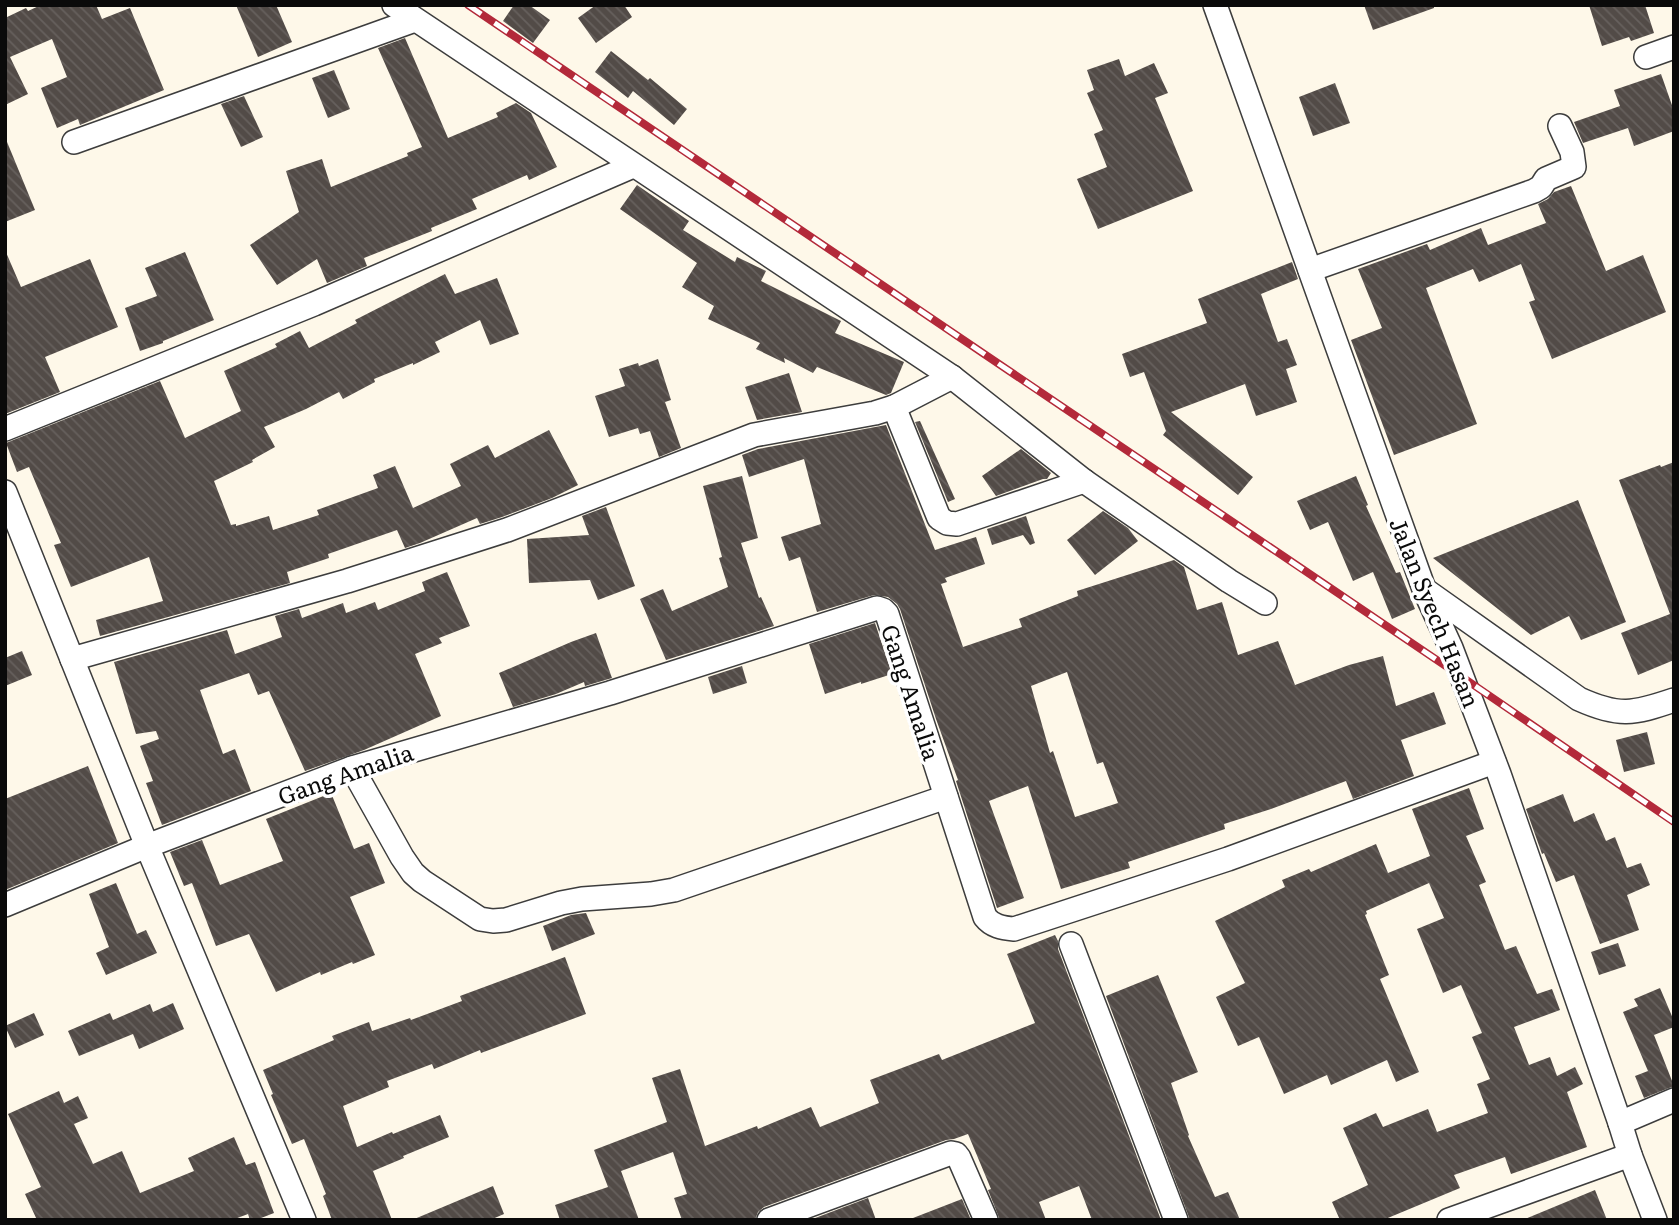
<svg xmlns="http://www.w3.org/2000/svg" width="1679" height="1225" font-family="Literata,serif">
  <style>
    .building { fill: url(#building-back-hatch); fill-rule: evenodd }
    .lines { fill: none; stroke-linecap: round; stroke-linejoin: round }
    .minor-casing { stroke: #3d3d3d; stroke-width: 26 }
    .minor { stroke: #fff; stroke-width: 23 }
    .rail-casing { stroke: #b3293a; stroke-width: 8 }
    .rail { stroke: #fff; stroke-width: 5; stroke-dasharray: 16; stroke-linecap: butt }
    .labels { text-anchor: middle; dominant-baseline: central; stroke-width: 7; stroke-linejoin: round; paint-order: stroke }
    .street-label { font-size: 23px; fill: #0a0a0a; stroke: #fff }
  </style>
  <defs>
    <pattern id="building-back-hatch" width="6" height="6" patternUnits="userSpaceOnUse" patternTransform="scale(1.75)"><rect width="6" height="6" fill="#524b47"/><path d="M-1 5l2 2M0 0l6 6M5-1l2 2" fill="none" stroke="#66605d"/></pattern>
  </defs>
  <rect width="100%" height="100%" fill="#fef8e9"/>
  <g class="building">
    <polygon points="41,5 96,5 102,19 130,8 164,90 80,125 78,119 57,128 41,88 67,77 52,39 10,57 28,94 5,105 5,18 26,8 28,11"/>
    <polygon points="236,5 276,5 292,42 258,57"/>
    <polygon points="514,5 529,5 550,20 533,43 503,21"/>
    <polygon points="596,5 624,5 632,17 596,43 578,18"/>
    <polygon points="1364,5 1434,5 1434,8 1373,30"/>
    <polygon points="1589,5 1645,5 1654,33 1631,41 1629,37 1602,46"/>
    <polygon points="405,38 448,138 498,117 496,113 516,103 531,113 557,167 529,180 527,175 472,199 477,209 431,228 432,231 364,258 367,266 327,283 317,259 277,285 250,245 299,212 286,171 322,159 331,187 408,156 407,153 422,147 378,48"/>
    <polygon points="611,51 648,80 650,78 687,109 674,125 633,91 628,98 595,72"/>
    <polygon points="1119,59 1125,76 1154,63 1168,93 1155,98 1193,191 1098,229 1077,179 1107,167 1094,134 1103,130 1087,93 1094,90 1087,70"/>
    <polygon points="334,70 350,109 328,118 312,78"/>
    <polygon points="1661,74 1674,111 1674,131 1634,146 1628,128 1583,143 1574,122 1620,106 1614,90"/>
    <polygon points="1335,83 1350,123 1313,136 1299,97"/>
    <polygon points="244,96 263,137 241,147 221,104"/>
    <polygon points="5,137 35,210 5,222"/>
    <polygon points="637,185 689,221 683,230 735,262 737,257 766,271 761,281 841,321 835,333 904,362 891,393 886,395 817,367 813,373 784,358 785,363 756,349 760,343 708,319 714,306 682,287 697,263 620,209"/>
    <polygon points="1571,186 1606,271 1643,255 1666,312 1552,359 1529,302 1535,300 1521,264 1479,282 1473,269 1426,288 1477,424 1394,455 1351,340 1382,328 1358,269 1427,244 1430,250 1481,228 1488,245 1546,223 1538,204 1548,199 1554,192"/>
    <polygon points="5,250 21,287 90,259 118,327 45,357 60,392 5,414"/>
    <polygon points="185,252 214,320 163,341 163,343 140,351 125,308 157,296 145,268"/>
    <polygon points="1292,262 1298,279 1261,294 1278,342 1287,339 1297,365 1286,369 1297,402 1256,416 1245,384 1171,412 1253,477 1238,495 1163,435 1166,431 1144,372 1130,377 1122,354 1207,323 1198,299"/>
    <polygon points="445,274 455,294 497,278 519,334 490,345 480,320 435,342 440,352 413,365 413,363 374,379 375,382 343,399 339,392 306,409 264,427 275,447 252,460 253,462 214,481 231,525 236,524 236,526 269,516 273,530 319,515 317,510 378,488 373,475 395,466 413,508 461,486 450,464 488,445 495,458 549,430 578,485 552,498 502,517 480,524 477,518 420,543 405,548 397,530 328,554 329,558 287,572 290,583 100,636 96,620 163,601 149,557 71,587 54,545 61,543 29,467 17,472 6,443 160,381 185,438 241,411 224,371 277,347 275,344 300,331 309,348 357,323 355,320"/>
    <polygon points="658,359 671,400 665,402 681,448 659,457 650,431 640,434 638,428 609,437 595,396 625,386 619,369 638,363 639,366"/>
    <polygon points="789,373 802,412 757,420 745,387"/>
    <polygon points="920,421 955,499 948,502 915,422"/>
    <path d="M 886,425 L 935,550 L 976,537 L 985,564 L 945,578 L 947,582 L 941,584 L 963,647 L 1022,627 L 1019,619 L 1078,596 L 1077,591 L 1174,560 L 1184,567 L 1197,610 L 1222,602 L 1238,655 L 1278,641 L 1295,685 L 1349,665 L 1383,656 L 1396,706 L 1434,692 L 1446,724 L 1401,740 L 1414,776 L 1353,799 L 1346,781 L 1271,809 L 1224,824 L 1225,829 L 1128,862 L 1130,868 L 1061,889 L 1028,786 L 989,801 L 1024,898 L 997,908 L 956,781 L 958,780 L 936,719 L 900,609 L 897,604 L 888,597 L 874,595 L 817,612 L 800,557 L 789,561 L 781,537 L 821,524 L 804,459 L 749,477 L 742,455 L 758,449 ZM 1067,672 L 1097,764 L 1103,762 L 1118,803 L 1075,817 L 1053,751 L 1050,753 L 1031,686 Z"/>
    <polygon points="1021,449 1051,473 1047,479 1043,479 996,496 982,476"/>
    <polygon points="1674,462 1674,660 1638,675 1621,633 1670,614 1619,480 1660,465 1661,467"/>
    <polygon points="742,476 758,538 741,543 759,598 761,597 774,626 666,660 640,599 663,589 672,611 728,587 719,558 722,557 703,486"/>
    <polygon points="1356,476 1368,505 1366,506 1396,573 1400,572 1415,609 1392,619 1373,572 1353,581 1328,522 1310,530 1297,501"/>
    <polygon points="1578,500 1626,622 1581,640 1569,616 1531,635 1433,558"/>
    <polygon points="606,507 635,586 598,600 590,580 529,583 527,539 589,535 582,516"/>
    <polygon points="1103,511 1128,528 1138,541 1095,575 1067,540"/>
    <polygon points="1026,516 1035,543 1030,545 1023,535 992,545 987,529"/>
    <polygon points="447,572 470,626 439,638 442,643 415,654 441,716 364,750 305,771 269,691 258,695 249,673 200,690 223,754 235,749 251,791 162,825 146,783 153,781 140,746 159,739 156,731 136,734 114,662 227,630 235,654 282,637 275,616 299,609 302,618 343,603 346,613 375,602 378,610 425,591 422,582"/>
    <polygon points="875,623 892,674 861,684 861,682 825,694 809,644"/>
    <polygon points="596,633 612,678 585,686 584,682 556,694 513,707 499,673 571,642"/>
    <polygon points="22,651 32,675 5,686 5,658"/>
    <polygon points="742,666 747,683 713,694 708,677"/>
    <polygon points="1647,732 1655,764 1624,772 1616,740"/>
    <polygon points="88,766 118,843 5,890 5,799"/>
    <polygon points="1469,788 1484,829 1466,836 1486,882 1479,885 1505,950 1516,946 1537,994 1552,989 1560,1010 1514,1027 1529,1065 1550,1057 1557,1076 1575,1067 1583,1084 1567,1092 1587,1147 1511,1174 1505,1157 1454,1175 1460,1188 1383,1220 1340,1220 1332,1202 1368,1185 1343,1128 1376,1113 1383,1127 1428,1109 1437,1132 1488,1113 1477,1084 1490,1079 1472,1037 1482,1033 1461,985 1443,993 1417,929 1444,918 1429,883 1366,911 1367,914 1365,915 1389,975 1380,979 1419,1072 1396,1082 1387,1060 1331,1085 1327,1075 1284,1094 1259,1037 1238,1046 1216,997 1245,983 1215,921 1285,887 1282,880 1309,869 1311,872 1376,844 1388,873 1430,856 1412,809"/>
    <polygon points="331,793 354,849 369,843 385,883 350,897 375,955 353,964 352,962 321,975 320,972 276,992 249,934 216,946 192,883 184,886 170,852 202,840 220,885 283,861 266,819"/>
    <polygon points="1563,794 1574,822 1594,813 1606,841 1615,837 1627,868 1641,863 1650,885 1627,895 1639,930 1600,944 1574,875 1556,882 1544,853 1542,854 1526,809"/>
    <polygon points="116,883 137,934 146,930 157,953 106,975 96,953 109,947 89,894"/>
    <polygon points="586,913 595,934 552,951 543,926 571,915"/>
    <polygon points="1055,935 1058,941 1058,949 1161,1220 1092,1220 1079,1186 1039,1202 1046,1220 1000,1220 988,1190 991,1189 968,1134 954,1139 946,1140 764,1207 758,1212 755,1220 682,1220 674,1198 687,1194 673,1152 621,1171 639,1220 560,1220 555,1205 608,1187 594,1150 667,1122 652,1078 680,1069 705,1146 757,1126 758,1129 811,1107 820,1127 879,1103 870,1080 939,1054 942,1060 1035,1023 1007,954"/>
    <polygon points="1618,943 1626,966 1599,975 1591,952"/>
    <polygon points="565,957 586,1014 481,1053 480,1050 434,1069 432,1064 387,1081 389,1087 343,1106 357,1147 392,1132 393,1134 440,1115 449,1137 403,1156 404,1158 373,1171 392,1220 332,1220 323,1196 326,1194 304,1139 292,1144 271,1095 273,1094 263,1070 334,1040 332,1036 369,1022 372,1031 410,1018 411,1020 462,1001 460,996"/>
    <polygon points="1158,975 1198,1072 1171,1083 1189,1135 1188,1136 1215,1197 1228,1192 1240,1220 1190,1220 1106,996"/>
    <polygon points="1660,988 1674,1021 1674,1027 1654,1035 1674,1086 1644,1098 1635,1076 1648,1071 1623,1012 1638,1006 1634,999"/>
    <polygon points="173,1003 184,1029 139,1049 133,1034 79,1056 68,1031 110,1013 113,1020 150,1004 153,1012"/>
    <polygon points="34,1013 44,1035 15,1048 5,1026"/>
    <polygon points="59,1091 64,1103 78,1096 88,1118 74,1124 93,1164 122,1151 140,1193 194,1171 188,1158 234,1137 246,1165 255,1162 274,1213 256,1220 250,1220 248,1214 232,1220 37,1220 25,1194 41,1187 8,1114"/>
    <polygon points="493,1186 504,1214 490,1220 412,1220"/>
    <polygon points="1595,1190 1607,1220 1525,1220 1525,1219"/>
    <polygon points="868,1198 876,1220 810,1220"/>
    <polygon points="962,1199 971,1220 913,1220 913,1218"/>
  </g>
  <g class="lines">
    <g class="minor-casing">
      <g id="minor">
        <polyline points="394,5 952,377 1084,481 1229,581 1265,603"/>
        <polyline points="1215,5 1424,589 1451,648 1499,774 1620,1123 1630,1155 1655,1220"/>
        <polyline points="1646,57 1674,47"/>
        <polyline points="74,142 415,20"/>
        <polyline points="1310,270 1534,191 1541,187 1546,179 1574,167 1572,152 1560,126"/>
        <polyline points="894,407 939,518 947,523 957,524 1084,481"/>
        <polyline points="5,429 314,304 633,166"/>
        <polyline points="5,492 147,846 304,1220"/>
        <path d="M 1425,590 L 1579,699 C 1619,717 1633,714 1674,700"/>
        <polyline points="72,659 347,581 507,530 754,435 875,413 894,407 952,377"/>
        <polyline points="352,768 402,857 413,873 422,881 480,919 493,921 506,920 561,903 582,899 651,894 674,890 946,797"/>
        <path d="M 5,905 L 147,846 L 352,768 L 610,693 L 877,608 L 883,610 L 887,614 L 985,917 C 992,926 1002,928 1014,929 L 1228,859 L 1494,762"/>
        <polyline points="1071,944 1176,1220"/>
        <polyline points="1620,1123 1674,1100"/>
        <polyline points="769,1220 951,1153 956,1154 959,1158 986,1220"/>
        <polyline points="1449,1220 1630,1155"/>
      </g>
    </g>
    <use href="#minor" class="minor"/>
    <g class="rail-casing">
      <polyline id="rail" points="468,5 1462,677 1674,822"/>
    </g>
    <use href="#rail" class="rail"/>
  </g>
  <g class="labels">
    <g class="street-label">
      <text transform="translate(1436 612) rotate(68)">Jalan Syech Hasan</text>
      <text transform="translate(912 692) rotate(72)">Gang Amalia</text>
      <text transform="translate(345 773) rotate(-19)">Gang Amalia</text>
    </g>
  </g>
  <rect width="1679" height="1225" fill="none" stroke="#0a0a0a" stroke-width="14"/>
</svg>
